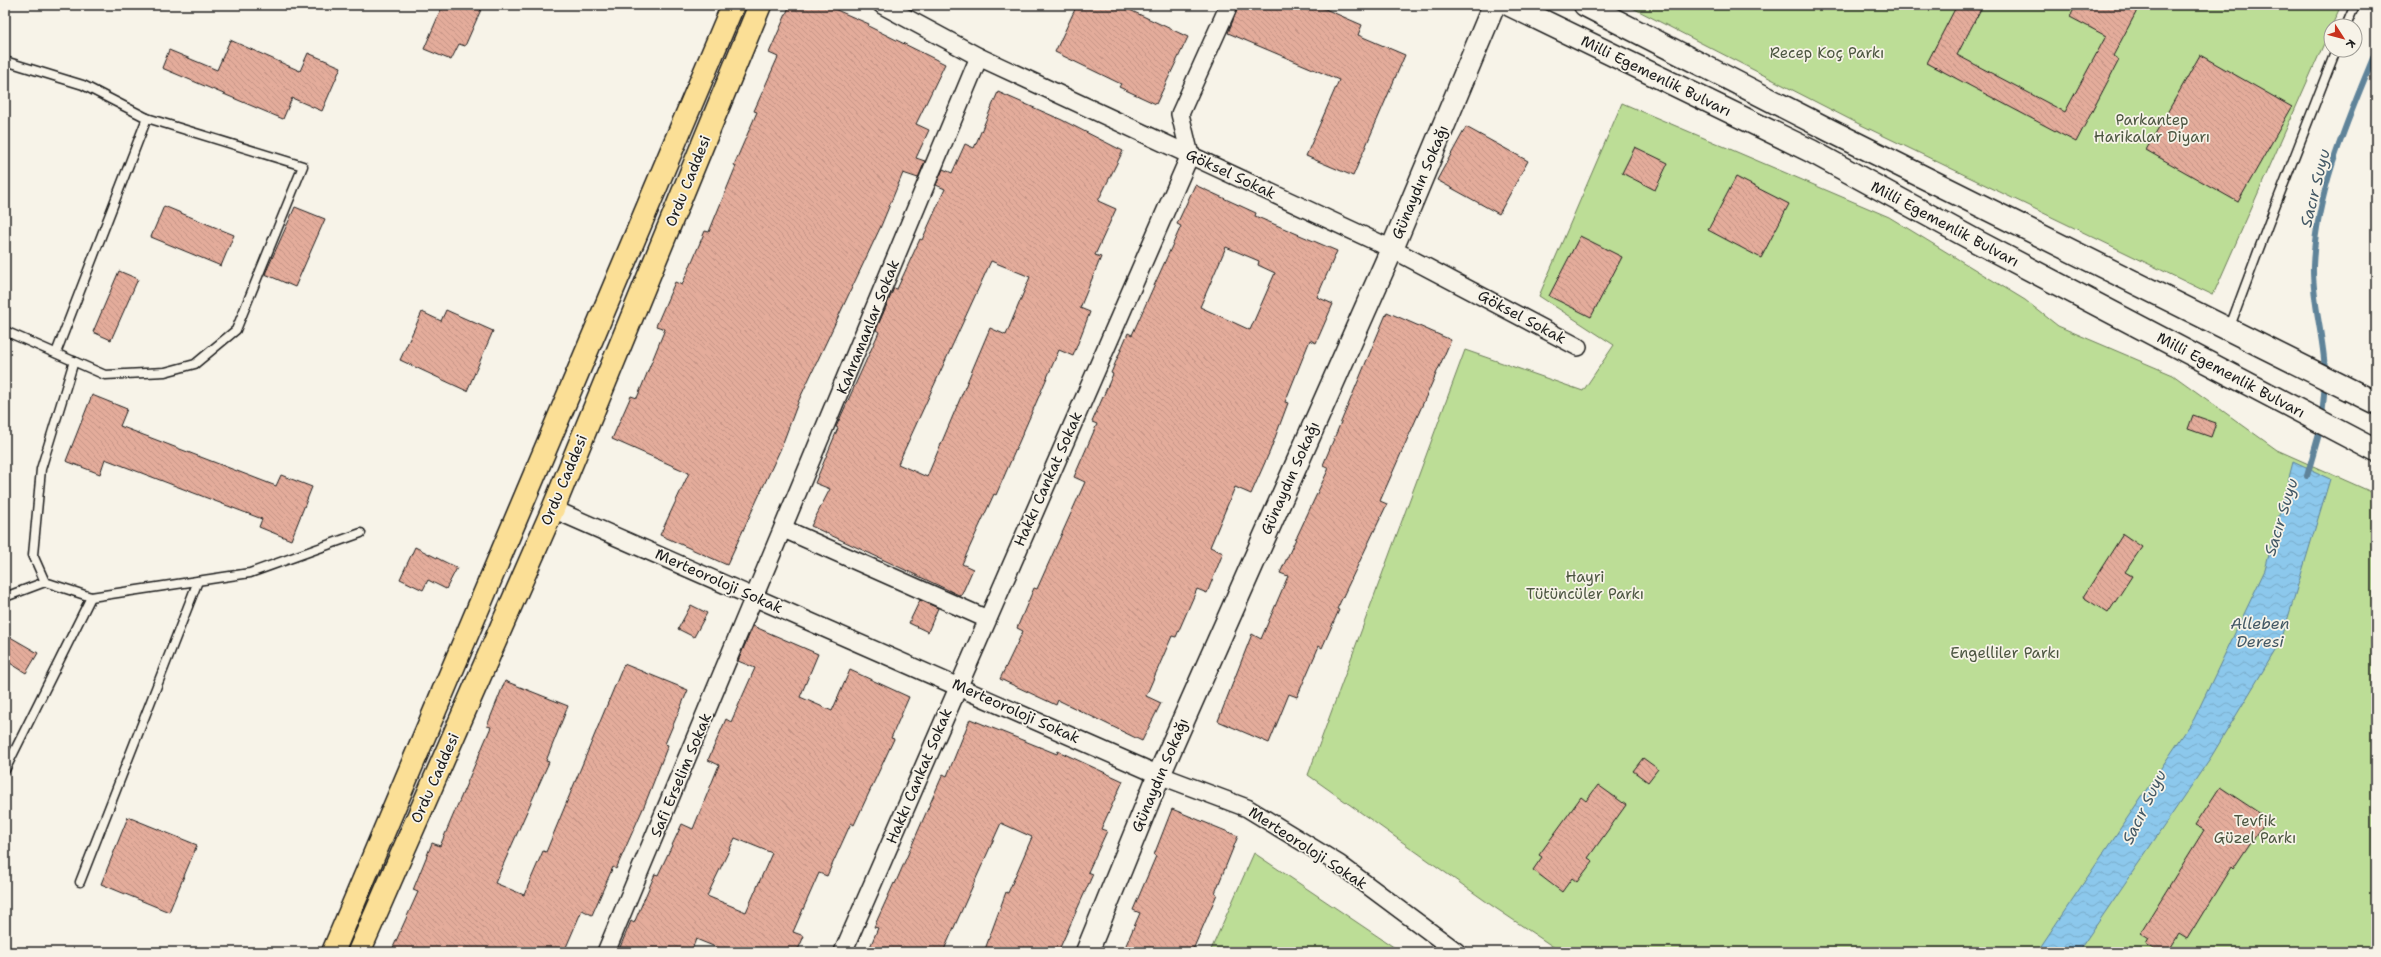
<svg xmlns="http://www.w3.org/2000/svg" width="2381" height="957" font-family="'Shantell Sans',sans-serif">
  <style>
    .park { fill: #bcdd96; stroke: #6c7c59 }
    .water { fill: url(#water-waves); stroke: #5f8399 }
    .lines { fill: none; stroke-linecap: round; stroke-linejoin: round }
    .stream { stroke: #5f8399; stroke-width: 6 }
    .building { fill: url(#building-back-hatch); stroke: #1c1c1c; fill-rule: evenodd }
    .lane-casing { stroke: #1c1c1c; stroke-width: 11 }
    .street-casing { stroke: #1c1c1c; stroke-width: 20 }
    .secondary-casing { stroke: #1c1c1c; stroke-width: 25 }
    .primary-casing { stroke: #1c1c1c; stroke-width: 25 }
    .lane { stroke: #f7f3e8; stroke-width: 8 }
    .street { stroke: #f7f3e8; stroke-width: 17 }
    .secondary { stroke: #f7f3e8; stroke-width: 22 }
    .primary { stroke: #fbdf96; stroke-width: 22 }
    .labels { text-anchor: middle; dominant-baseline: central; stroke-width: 3.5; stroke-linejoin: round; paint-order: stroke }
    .park-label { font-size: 15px; fill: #4c5641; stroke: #f7f3e8 }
    .street-label { font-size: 15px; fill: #1c1c1c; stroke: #f7f3e8 }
    .water-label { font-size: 16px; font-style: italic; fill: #435865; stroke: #f7f3e8 }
  </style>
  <defs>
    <pattern id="water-waves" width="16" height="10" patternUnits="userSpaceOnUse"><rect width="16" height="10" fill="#8cc8ec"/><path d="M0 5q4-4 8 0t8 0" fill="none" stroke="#78abca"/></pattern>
    <pattern id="building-back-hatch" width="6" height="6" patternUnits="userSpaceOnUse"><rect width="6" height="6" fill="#e4ac9b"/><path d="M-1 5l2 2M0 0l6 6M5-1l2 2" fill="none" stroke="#c39385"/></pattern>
  </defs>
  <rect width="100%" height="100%" fill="#f7f3e8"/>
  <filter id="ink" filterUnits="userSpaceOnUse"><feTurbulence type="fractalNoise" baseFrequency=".025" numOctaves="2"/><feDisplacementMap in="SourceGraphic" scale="8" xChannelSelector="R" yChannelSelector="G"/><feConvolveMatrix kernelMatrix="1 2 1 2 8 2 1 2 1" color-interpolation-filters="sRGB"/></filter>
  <g filter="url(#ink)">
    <g class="park">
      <polygon points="1627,5 2341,5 2213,295 1855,122"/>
      <polygon points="1622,103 1889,217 2025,300 2058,326 2173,375 2277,450 2376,494 2376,952 1561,952 1491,905 1308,775 1465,350 1583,391 1614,345 1539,296"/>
      <polygon points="1254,853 1401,952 1210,952"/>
    </g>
    <polygon class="water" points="2293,462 2330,479 2281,641 2211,757 2078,952 2037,952 2194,719 2265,570"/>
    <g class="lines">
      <g class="stream">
        <path d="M 2325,372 C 2324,337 2312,302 2313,266 C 2316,191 2348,119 2376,51"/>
        <polyline points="2322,418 2325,382"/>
        <polyline points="2307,476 2321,427"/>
      </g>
    </g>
    <g class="building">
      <polygon points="443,5 483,5 465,46 459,44 451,60 424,49"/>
      <polygon points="790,5 825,5 869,24 868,26 945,64 916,124 929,130 916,158 925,161 918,178 903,173 881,226 799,400 781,448 727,565 660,535 689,473 612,439 631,396 637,398 665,329 656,326 675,282 682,285 705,231 709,232 736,166 734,165 757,112 754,111 778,57 769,53"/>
      <polygon points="1077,5 1119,5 1188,37 1156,104 1119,87 1121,84 1055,52"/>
      <polygon points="1239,5 1316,5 1362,25 1358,35 1405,55 1353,176 1306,156 1339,80 1228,33"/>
      <polygon points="1957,5 1983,5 1957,55 2065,112 2106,36 2070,17 2076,5 2140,5 2113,56 2119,60 2076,142 1927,63"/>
      <polygon points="230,40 300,71 308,53 341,67 322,111 292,98 283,119 162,68 169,50 217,70"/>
      <polygon points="2200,55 2292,107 2238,202 2146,150"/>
      <path d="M 998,92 L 1062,120 L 1123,151 L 1098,201 L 1116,209 L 1095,255 L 1101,257 L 1080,308 L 1090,312 L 1073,356 L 1059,350 L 996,495 L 994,494 L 962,564 L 973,569 L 961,596 L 811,526 L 830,489 L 815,483 L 838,428 L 836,427 L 879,332 L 876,330 L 894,288 L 897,289 L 920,239 L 922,240 L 945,189 L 936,185 L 943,169 L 952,173 L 965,144 L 974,148 ZM 991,261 L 1030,277 L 1006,335 L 990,328 L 927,477 L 898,464 Z"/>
      <polygon points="1466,127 1528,161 1499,214 1437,180"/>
      <polygon points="1635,147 1668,163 1655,190 1622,173"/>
      <polygon points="1736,177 1789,204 1761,258 1708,230"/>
      <path d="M 1195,185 L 1256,213 L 1255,216 L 1337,251 L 1317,297 L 1333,304 L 1316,343 L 1310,340 L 1285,402 L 1288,403 L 1270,451 L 1251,494 L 1235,487 L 1210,547 L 1223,553 L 1207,593 L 1197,589 L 1176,637 L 1172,636 L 1146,696 L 1161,703 L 1142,741 L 1058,700 L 1056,705 L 1000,679 L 1023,631 L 1017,628 L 1034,588 L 1037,589 L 1085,482 L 1074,477 L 1097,424 L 1092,422 L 1113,374 L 1111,373 L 1128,333 L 1132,335 L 1153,288 L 1181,226 L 1177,224 ZM 1226,247 L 1259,261 L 1258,265 L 1275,273 L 1250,330 L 1200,307 Z"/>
      <polygon points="164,206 234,235 221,266 151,237"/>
      <polygon points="295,207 325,219 295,287 265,274"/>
      <polygon points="1580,236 1622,257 1591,317 1549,296"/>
      <polygon points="119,271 138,279 111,340 93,332"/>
      <polygon points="446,310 493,331 467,391 400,360 422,312 441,321"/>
      <polygon points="1387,312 1451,340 1380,501 1387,504 1337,609 1339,610 1322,648 1319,646 1297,697 1289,694 1269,743 1218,721 1252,634 1261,639 1288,576 1280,573 1329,468 1323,465"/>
      <polygon points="92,395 127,409 120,426 276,486 281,475 312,487 291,540 259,527 262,519 105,459 100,474 66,461"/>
      <polygon points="2193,415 2216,423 2211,437 2188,429"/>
      <polygon points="2123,534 2142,547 2125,572 2132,576 2108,613 2083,597"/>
      <polygon points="415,547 457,568 446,589 428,580 423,590 400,579"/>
      <polygon points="920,600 938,608 928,632 909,623"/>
      <polygon points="691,605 707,613 694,637 678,629"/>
      <path d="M 753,626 L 818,654 L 800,697 L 832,711 L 850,670 L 909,697 L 891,738 L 894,739 L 854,825 L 851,823 L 827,876 L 819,873 L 793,932 L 804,936 L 797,952 L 728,952 L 696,939 L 691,952 L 618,952 L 631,921 L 634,923 L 655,874 L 658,875 L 682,824 L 693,829 L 719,765 L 708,760 L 726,719 L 731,722 L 755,668 L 738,661 ZM 735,838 L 772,853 L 746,912 L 707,896 Z"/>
      <polygon points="5,634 38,653 26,673 5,660"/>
      <polygon points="624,664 688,690 665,744 668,745 645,804 616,869 613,867 592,915 582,910 564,952 391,952 418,892 413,890 432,843 440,846 491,727 487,726 505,681 568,706 546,761 549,762 495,883 524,895 543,851 546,852"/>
      <polygon points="970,719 1057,754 1058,751 1123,781 1101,829 1107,831 1088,872 1093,874 1058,952 984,952 1006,892 1008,893 1032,837 1001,823 943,952 868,952 878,928 874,927 894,883 895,884 943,774 947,776"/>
      <polygon points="1643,758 1658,769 1648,782 1633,771"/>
      <polygon points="1598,785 1626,805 1588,858 1593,861 1577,882 1572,878 1562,892 1533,870 1542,857 1539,855 1581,797 1586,801"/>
      <polygon points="2220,787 2267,818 2233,869 2231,867 2187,939 2179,934 2168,952 2159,952 2146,944 2149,939 2140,933 2204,830 2195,825"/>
      <polygon points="1172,809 1238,836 1215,893 1217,894 1192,952 1123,952 1140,913 1133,910 1156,856 1154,855"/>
      <polygon points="128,817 197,845 169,912 101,884"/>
    </g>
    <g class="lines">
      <g class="lane-casing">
        <g id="lane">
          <polyline points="2346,26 2355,5"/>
          <polyline points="5,61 83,85 147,118 303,166 236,330 195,364 165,372 105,375 5,331"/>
          <polyline points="2229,329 2274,209 2336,50"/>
          <polyline points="56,353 147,118"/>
          <polyline points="74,361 41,469 33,555 45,582 91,597 250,573 361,533"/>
          <polyline points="5,597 45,582"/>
          <polyline points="5,770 91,597"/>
          <polyline points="80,882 198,581"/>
        </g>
      </g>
      <g class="street-casing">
        <g id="street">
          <polyline points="882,5 979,57 1392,249 1578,347"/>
          <polyline points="553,509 1159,775 1247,808 1339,864 1457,952"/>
          <polyline points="784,529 987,619"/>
          <polyline points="606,952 979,57"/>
          <polyline points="843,952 1190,155 1180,114 1229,5"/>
        </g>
      </g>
      <g class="secondary-casing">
        <g id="secondary">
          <polyline points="1510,5 1811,151 1974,240 2376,451"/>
          <polyline points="1585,5 1831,131 2376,403"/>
          <polyline points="1087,952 1159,775 1392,249 1494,5"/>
        </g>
      </g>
      <g class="primary-casing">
        <g id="primary">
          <polyline points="333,952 733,5"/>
          <polyline points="359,952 553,509 760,5"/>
        </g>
      </g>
      <use href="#lane" class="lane"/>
      <use href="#street" class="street"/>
      <use href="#secondary" class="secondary"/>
      <use href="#primary" class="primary"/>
    </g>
  </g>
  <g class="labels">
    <g class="park-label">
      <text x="1827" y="53">Recep Koç Parkı</text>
      <text x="2152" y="120">Parkantep<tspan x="2152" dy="17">Harikalar Diyarı</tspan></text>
      <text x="1585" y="577">Hayri<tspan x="1585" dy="17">Tütüncüler Parkı</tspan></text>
      <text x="2005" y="653">Engelliler Parkı</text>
      <text x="2255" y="821">Tevfik<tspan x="2255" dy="17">Güzel Parkı</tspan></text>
    </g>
    <g class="street-label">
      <text transform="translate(1656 76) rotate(26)">Milli Egemenlik Bulvarı</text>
      <text transform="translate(1231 174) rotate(25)">Göksel Sokak</text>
      <text transform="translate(688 181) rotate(-68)">Ordu Caddesi</text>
      <text transform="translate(1420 182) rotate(-67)">Günaydın Sokağı</text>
      <text transform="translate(1945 224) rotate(28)">Milli Egemenlik Bulvarı</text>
      <text transform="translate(1522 317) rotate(28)">Göksel Sokak</text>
      <text transform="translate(868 327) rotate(-68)">Kahramanlar Sokak</text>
      <text transform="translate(2231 375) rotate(28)">Milli Egemenlik Bulvarı</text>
      <text transform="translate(1290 478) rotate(-66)">Günaydın Sokağı</text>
      <text transform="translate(1048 479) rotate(-66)">Hakkı Cankat Sokak</text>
      <text transform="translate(564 480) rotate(-67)">Ordu Caddesi</text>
      <text transform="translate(719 581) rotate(24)">Merteoroloji Sokak</text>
      <text transform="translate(1016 711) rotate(24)">Merteoroloji Sokak</text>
      <text transform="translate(681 775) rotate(-67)">Safi Erselim Sokak</text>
      <text transform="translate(1160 775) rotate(-67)">Günaydın Sokağı</text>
      <text transform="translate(919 776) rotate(-67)">Hakkı Cankat Sokak</text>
      <text transform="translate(435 778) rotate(-66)">Ordu Caddesi</text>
      <text transform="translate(1308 848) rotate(33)">Merteoroloji Sokak</text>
    </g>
    <g class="water-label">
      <text transform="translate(2315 188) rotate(-76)">Sacır Suyu</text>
      <text transform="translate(2281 517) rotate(-73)">Sacır Suyu</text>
      <text x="2260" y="623">Alleben<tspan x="2260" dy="18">Deresi</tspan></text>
      <text transform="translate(2144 807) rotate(-64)">Sacır Suyu</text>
    </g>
  </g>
  <rect width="2381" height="957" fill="none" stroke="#f7f3e8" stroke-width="20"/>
  <rect x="10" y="10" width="2361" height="937" fill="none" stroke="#1c1c1c" stroke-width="1.5" filter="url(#ink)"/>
  <g transform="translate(2343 38) rotate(126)"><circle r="19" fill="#f7f3e8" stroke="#9f9d96"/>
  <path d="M0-3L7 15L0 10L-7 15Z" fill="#c8321e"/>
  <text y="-6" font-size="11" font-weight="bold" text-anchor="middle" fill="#1c1c1c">K</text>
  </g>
</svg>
